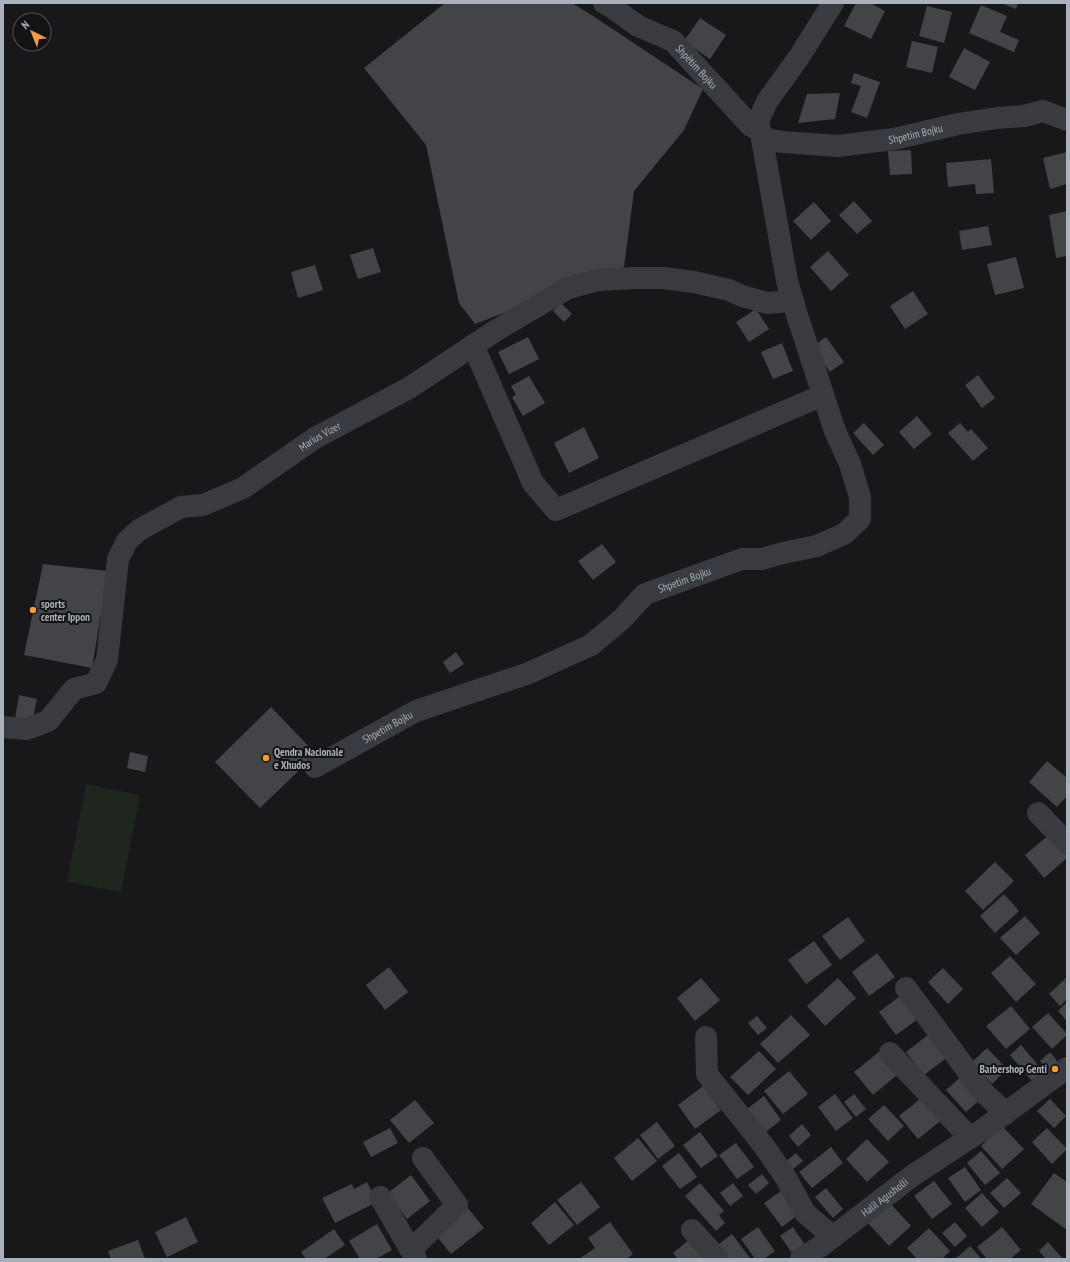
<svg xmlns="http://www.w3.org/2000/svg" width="1070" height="1262" font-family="'PT Sans Narrow',sans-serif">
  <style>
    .green { fill: #1e261e }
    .building { fill: #424448 }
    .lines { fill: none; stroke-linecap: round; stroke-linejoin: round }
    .minor { stroke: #393b40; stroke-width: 22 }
    .poi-dot { fill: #f89d32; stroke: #131316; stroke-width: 1.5 }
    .labels { text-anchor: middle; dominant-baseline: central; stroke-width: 4; stroke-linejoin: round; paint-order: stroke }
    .street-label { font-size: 11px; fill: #aab1bb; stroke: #131316 }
    .poi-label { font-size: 11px; font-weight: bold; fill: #aab1bb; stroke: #131316; text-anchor: start }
  </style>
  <rect width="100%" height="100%" fill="#18181b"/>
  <polygon class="green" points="86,784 140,795 121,892 67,882"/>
  <g class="building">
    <polygon points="445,3 572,3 590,14 703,89 684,130 634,191 624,267 475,324 459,303 426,145 364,68"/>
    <polygon points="856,3 870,3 885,11 871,39 844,26"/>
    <polygon points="1001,3 1018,3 1016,9"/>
    <polygon points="981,5 1007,16 1000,32 1019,40 1014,52 969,33"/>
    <polygon points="927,6 952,12 944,43 919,36"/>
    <polygon points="700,18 726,35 710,59 684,41"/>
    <polygon points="912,41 938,47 932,73 906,67"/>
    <polygon points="964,48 990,62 975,90 949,77"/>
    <polygon points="854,73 880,82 867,118 851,112 861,86 851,83"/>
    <polygon points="840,93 835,119 798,123 807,94"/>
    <polygon points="911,150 912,174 890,175 888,151"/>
    <polygon points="1067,152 1067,184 1050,189 1043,158"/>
    <polygon points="991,159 994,193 976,194 975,184 948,187 946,163"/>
    <polygon points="854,201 872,221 857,234 839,215"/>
    <polygon points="814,202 831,221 811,240 793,221"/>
    <polygon points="1067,211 1067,256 1056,258 1049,215"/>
    <polygon points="988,226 992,245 962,250 959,231"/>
    <polygon points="373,248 381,272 358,279 350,255"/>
    <polygon points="828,251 849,275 831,291 810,267"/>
    <polygon points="1016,257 1024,288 995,295 987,264"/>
    <polygon points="315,265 323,290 298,298 291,272"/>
    <polygon points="913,291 928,314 905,329 890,306"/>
    <polygon points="561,303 572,314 564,322 553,311"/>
    <polygon points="756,309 769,329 749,342 736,322"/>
    <polygon points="528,337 539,359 509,374 498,352"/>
    <polygon points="826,337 844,362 830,372 812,347"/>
    <polygon points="782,343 793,371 773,379 761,352"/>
    <polygon points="978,375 995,398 982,408 965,385"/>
    <polygon points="529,376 545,403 523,416 512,397 516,395 511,386"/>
    <polygon points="917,416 932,434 914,449 899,432"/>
    <polygon points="864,423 884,445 873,455 853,433"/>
    <polygon points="960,423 968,432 971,429 988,448 973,461 948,433"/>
    <polygon points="584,427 599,458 569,473 554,443"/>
    <polygon points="602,544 616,562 593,580 578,561"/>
    <polygon points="43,564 108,571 92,668 24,655"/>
    <polygon points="456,652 464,664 450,673 443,662"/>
    <polygon points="19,695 37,699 32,722 15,719"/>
    <polygon points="271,707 316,754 260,808 215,762"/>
    <polygon points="130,752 148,756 145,772 127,768"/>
    <polygon points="1047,761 1067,778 1067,796 1057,807 1029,782"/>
    <polygon points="1050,834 1067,855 1067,858 1044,878 1025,855"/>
    <polygon points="995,862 1014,881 983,910 965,891"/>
    <polygon points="1004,894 1019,911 995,933 980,916"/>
    <polygon points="1025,916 1040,933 1016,955 1000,938"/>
    <polygon points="848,917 865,941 840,960 822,936"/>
    <polygon points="814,941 832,965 806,984 788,960"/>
    <polygon points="877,953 895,977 869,996 852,972"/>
    <polygon points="1010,956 1036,984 1016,1002 991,973"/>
    <polygon points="389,967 408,992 385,1010 366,985"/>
    <polygon points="943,968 963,989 948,1004 928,982"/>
    <polygon points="1067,977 1067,999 1060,1006 1049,994"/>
    <polygon points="701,978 720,1000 695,1021 677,998"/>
    <polygon points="838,978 856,998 825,1026 807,1006"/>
    <polygon points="904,993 922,1016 896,1035 879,1012"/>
    <polygon points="1067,1002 1067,1021 1058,1011"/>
    <polygon points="1011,1006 1030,1029 1006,1049 986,1026"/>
    <polygon points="1048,1013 1067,1034 1067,1035 1052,1049 1032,1027"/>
    <polygon points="791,1015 810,1035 778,1063 760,1044"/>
    <polygon points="757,1016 767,1028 758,1035 748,1023"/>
    <polygon points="932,1032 949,1056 924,1075 906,1052"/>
    <polygon points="1021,1045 1043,1071 1032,1081 1010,1055"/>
    <polygon points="987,1048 1007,1069 992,1084 972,1062"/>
    <polygon points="759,1051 776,1069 748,1095 730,1077"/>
    <polygon points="879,1052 898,1074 873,1095 854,1072"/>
    <polygon points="1050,1052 1062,1067 1052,1075 1040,1061"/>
    <polygon points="789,1071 808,1094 783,1114 764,1091"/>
    <polygon points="962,1076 982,1098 966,1112 946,1090"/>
    <polygon points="703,1086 721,1110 695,1129 678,1105"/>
    <polygon points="835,1094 853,1118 836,1131 818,1107"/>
    <polygon points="854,1094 866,1109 856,1117 844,1102"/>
    <polygon points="764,1096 781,1120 764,1133 747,1109"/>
    <polygon points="924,1096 943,1119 918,1139 899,1116"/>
    <polygon points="1050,1099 1066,1116 1054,1128 1037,1111"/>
    <polygon points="415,1100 434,1123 409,1143 390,1120"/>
    <polygon points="884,1105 904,1126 888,1141 868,1119"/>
    <polygon points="657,1122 675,1146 658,1159 640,1135"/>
    <polygon points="802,1124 811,1135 798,1147 789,1136"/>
    <polygon points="1002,1126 1024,1149 1002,1169 981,1146"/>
    <polygon points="390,1128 398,1143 371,1157 363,1142"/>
    <polygon points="1047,1128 1067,1149 1052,1164 1032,1142"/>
    <polygon points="700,1132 718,1156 701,1168 683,1145"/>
    <polygon points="638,1138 657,1161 632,1181 614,1158"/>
    <polygon points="867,1139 889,1162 867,1182 846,1159"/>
    <polygon points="736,1143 754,1167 737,1179 719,1155"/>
    <polygon points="831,1147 843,1163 812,1188 799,1172"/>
    <polygon points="981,1151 1000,1173 985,1185 967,1163"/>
    <polygon points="679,1153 697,1177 680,1189 662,1166"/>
    <polygon points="796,1153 803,1161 792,1170 785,1162"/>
    <polygon points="965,1167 981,1190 965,1202 948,1178"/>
    <polygon points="1054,1173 1067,1182 1067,1230 1031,1204"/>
    <polygon points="762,1174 769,1183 756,1194 748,1185"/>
    <polygon points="411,1175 430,1201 407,1219 388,1193"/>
    <polygon points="1007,1178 1021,1193 1004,1208 990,1193"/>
    <polygon points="934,1181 952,1204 932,1219 914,1196"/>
    <polygon points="367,1182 377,1202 335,1223 322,1198 352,1184 354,1189"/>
    <polygon points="581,1182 600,1207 577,1225 557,1200"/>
    <polygon points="700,1183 724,1211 719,1215 725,1223 716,1231 685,1196"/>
    <polygon points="733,1183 743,1196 730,1206 720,1193"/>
    <polygon points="826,1188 843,1209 833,1218 815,1197"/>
    <polygon points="781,1191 799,1214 782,1227 764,1203"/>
    <polygon points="982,1193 999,1212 982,1227 965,1208"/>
    <polygon points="555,1202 574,1225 549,1245 531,1223"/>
    <polygon points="889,1202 911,1226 889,1246 868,1223"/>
    <polygon points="467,1207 484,1228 451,1254 434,1233"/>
    <polygon points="186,1217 198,1242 167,1257 155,1232"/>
    <polygon points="610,1222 633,1254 626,1259 579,1259 595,1248 588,1238"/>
    <polygon points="955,1222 967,1236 955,1247 942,1233"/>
    <polygon points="377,1224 392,1250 376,1259 360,1259 349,1241"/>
    <polygon points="758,1227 775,1251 764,1259 755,1259 741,1239"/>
    <polygon points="793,1227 805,1245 792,1253 780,1236"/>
    <polygon points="1002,1227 1021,1250 1010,1259 987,1259 977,1247"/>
    <polygon points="929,1228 950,1251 942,1259 917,1259 907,1248"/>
    <polygon points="334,1229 345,1245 324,1259 306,1259 301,1252"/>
    <polygon points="732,1234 750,1258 748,1259 724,1259 715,1247"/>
    <polygon points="690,1239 707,1259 678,1259 673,1253"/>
    <polygon points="138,1240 145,1259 111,1259 108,1251"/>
    <polygon points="1048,1242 1063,1259 1046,1259 1039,1251"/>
    <polygon points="970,1246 980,1257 977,1259 955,1259"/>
  </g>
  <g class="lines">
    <g class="minor">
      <path id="s1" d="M 604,3 L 613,8 L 638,26 L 673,41 L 751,126 L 760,131"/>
      <path id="s2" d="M 762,139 L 783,142 L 838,146 L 894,139 L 958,124 L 997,118 L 1024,116 L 1043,111 L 1067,120"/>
      <polyline points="473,345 533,483 556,510 823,395"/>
      <path id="s3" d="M 3,727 L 27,729 L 48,721 L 74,689 L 96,683 L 107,660 L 118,559 L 127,541 L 139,530 L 181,507 L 203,505 L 243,488 L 315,438 L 409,388 L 495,331 L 568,288 L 598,280 L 635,278 L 664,278 L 694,282 L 729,290 L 742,296 L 767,303 L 793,301"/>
      <path id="s4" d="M 315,767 L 416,711 L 529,673 L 591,645 L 622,619 L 645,594 L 742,559 L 762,559 L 783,553 L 817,546 L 844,534 L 860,519 L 860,497 L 850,464 L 835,431 L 797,315 L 787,281 L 762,139 L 758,121 L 768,100 L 799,57 L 833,3"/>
      <polyline points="1038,813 1067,843"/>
      <polyline points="906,988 983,1092 1006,1113"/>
      <polyline points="706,1037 707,1074 764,1146 786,1178 805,1213 833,1237"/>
      <polyline points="890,1053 970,1138"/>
      <polyline points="380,1197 416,1259"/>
      <polyline points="692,1230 718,1259"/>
      <polyline points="411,1250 457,1205 423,1158"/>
      <path id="s5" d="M 801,1259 L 821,1246 L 912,1176 L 985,1128 L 1067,1068"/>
    </g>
  </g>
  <g class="poi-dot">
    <circle cx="33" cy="610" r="4"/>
    <circle cx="266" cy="758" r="4"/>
    <circle cx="1055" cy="1069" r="4"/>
  </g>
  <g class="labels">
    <g class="street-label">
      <text stroke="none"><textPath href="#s1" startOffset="114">Shpëtim Bojku</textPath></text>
      <text stroke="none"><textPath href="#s2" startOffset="155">Shpetim Bojku</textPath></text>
      <text stroke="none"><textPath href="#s3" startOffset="480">Marius Vizer</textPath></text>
      <text stroke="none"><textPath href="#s4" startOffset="419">Shpetim Bojku</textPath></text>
      <text stroke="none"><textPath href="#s4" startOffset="83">Shpetim Bojku</textPath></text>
      <text stroke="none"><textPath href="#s5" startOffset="104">Halil Agusholli</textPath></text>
    </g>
    <g class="poi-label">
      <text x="41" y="604">sports<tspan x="41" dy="13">center Ippon</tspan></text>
      <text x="274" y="752">Qendra Nacionale<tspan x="274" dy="13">e Xhudos</tspan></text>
      <text x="1047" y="1069" text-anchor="end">Barbershop Genti</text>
    </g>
  </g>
  <rect width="1070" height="1262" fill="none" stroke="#aab1bb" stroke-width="8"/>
  <g transform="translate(32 32) rotate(317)"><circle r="19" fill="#131316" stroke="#4f5258"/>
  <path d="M0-3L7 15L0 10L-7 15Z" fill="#f89d32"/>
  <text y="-6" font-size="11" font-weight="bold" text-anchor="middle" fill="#aab1bb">N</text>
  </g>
</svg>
